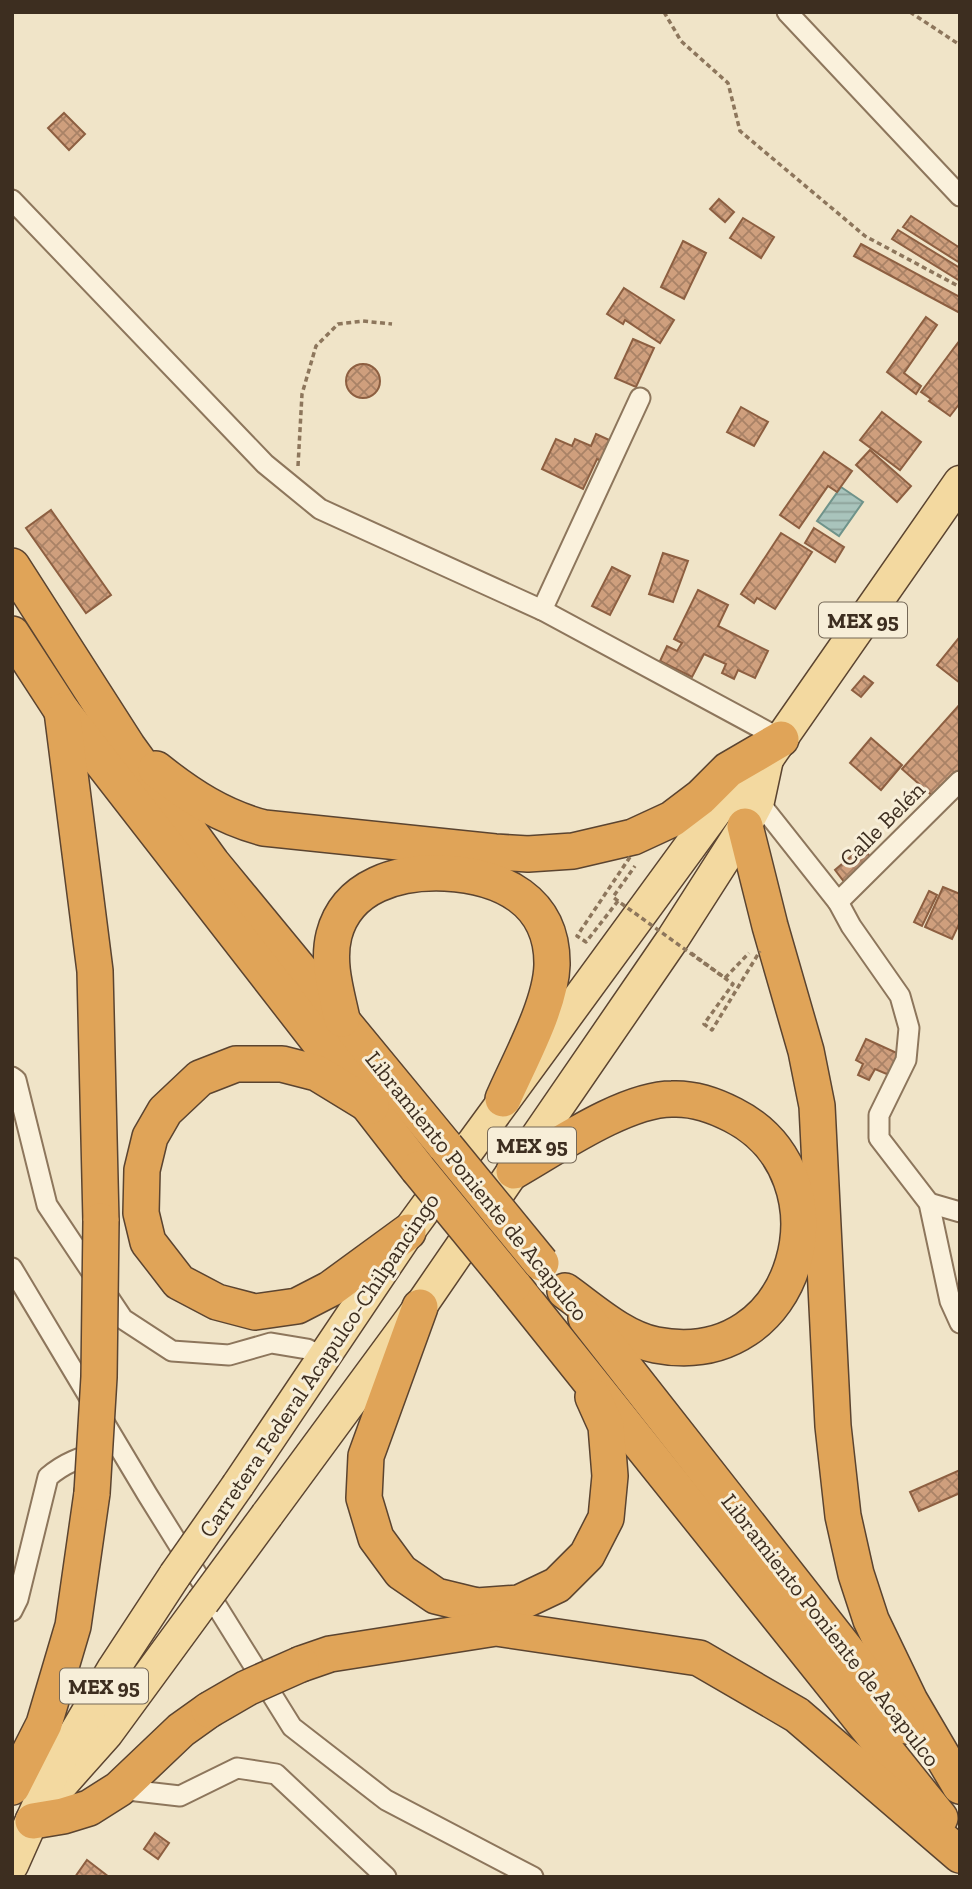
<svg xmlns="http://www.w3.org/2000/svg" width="972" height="1889" font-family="'Zilla Slab',serif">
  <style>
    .water { fill: url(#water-rules); stroke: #6f938a; stroke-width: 2 }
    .building { fill: url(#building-cross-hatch); stroke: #8d5f41; stroke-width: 2 }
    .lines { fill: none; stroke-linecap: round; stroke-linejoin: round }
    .minor-casing { stroke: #8d765c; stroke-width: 23 }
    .primary-casing { stroke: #5b4430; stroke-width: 35 }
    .motorway-casing { stroke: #5b4430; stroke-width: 38 }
    .path { stroke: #8d765c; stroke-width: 3.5; stroke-dasharray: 5 3.5; stroke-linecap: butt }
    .minor { stroke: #faf1dc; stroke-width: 19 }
    .primary { stroke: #f3d9a0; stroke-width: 32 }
    .motorway { stroke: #e0a458; stroke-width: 35 }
    .primary-bridge-casing { stroke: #5b4430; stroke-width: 35; stroke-linecap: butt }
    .motorway-bridge-casing { stroke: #5b4430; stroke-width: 38; stroke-linecap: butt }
    .path-bridge { stroke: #8d765c; stroke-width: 3.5; stroke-dasharray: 5 3.5; stroke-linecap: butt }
    .primary-bridge { stroke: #f3d9a0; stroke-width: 32 }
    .motorway-bridge { stroke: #e0a458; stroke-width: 35 }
    .labels { text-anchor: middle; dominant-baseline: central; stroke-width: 6; stroke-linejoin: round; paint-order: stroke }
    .shield { fill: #f7eed8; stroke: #756857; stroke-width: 2 }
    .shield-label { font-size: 21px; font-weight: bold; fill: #3d2e20 }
    .street-label { font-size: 23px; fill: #3d2e20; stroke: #f7eed8 }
  </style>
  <defs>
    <pattern id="water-rules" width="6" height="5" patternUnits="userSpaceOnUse" patternTransform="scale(1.75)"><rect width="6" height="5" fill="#a9c4bc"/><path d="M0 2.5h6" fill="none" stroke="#8ba098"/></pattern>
    <pattern id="building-cross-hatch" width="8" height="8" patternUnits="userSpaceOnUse" patternTransform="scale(1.75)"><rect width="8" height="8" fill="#cf9f7d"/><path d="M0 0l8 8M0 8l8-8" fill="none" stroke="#a98266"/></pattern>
  </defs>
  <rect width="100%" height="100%" fill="#f0e4c8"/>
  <polygon class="water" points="841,487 863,502 839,536 817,521"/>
  <g class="building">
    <polygon points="64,113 85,134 69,150 48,128"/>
    <polygon points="719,199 734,212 725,222 710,209"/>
    <polygon points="911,216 960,248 960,263 903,227"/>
    <polygon points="743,218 774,237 761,258 730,238"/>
    <polygon points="898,230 960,268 960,281 892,239"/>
    <polygon points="683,241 706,253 684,299 661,287"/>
    <polygon points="861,244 960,297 960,313 854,256"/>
    <polygon points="624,288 674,320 660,343 625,320 623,324 607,314"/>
    <polygon points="926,317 937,325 904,373 921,386 916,394 887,372"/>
    <polygon points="633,339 654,348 636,387 615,378"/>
    <polygon points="960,340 960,403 950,416 929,401 931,399 921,392"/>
    <circle cx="363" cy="381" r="17"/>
    <polygon points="741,407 768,422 754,446 727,432"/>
    <polygon points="882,412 921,442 900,470 860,440"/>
    <polygon points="596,434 618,444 609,464 597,459 583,489 542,469 556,439 572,446 575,439 591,446"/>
    <polygon points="870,450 911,486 897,502 856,465"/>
    <polygon points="824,452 852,471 837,492 828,486 799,528 780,515"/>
    <polygon points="51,510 111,595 86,613 26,528"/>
    <polygon points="814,528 844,547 835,562 805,543"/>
    <polygon points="781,533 812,552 775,609 757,598 754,603 741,594"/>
    <polygon points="663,553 688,561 673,602 649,594"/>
    <polygon points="612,567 630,576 610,615 592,606"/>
    <polygon points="698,590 728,605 718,626 768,651 755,678 738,670 734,679 722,673 726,664 704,654 692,677 660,661 667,646 677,651 682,643 674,639"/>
    <polygon points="958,639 960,641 960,683 937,665"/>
    <polygon points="864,676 873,683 861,697 852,690"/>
    <polygon points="960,704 960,772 936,799 902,769"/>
    <polygon points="871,738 902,765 881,790 850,763"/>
    <polygon points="862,847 873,860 845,883 835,870"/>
    <polygon points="943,887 960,894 960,922 952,939 925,927"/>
    <polygon points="929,891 937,895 922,926 914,922"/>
    <polygon points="866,1039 899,1054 889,1075 875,1069 869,1080 858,1075 863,1064 856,1060"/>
    <polygon points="960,1470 960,1493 919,1511 910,1492"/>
    <polygon points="155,1833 169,1843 158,1859 144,1849"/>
    <polygon points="87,1860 109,1877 75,1877"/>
  </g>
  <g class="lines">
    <g class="minor-casing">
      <g id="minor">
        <polyline points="787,12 960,196"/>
        <polyline points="12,200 265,464 320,509 542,610 781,739"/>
        <polyline points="542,610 640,398"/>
        <polyline points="758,801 838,902 851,926 900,996 909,1028 906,1060 879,1115 879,1138 929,1203 950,1301 960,1323"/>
        <polyline points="838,902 960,781"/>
        <polyline points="12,1077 16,1080 47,1205 123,1319 172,1351 229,1355 271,1343 307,1349 324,1357"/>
        <polyline points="929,1203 960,1212"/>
        <polyline points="12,1268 147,1494 292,1727 386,1800 533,1877"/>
        <path d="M 12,1611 L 18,1599 L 48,1477 C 64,1463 81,1457 101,1452"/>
        <polyline points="119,1789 180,1796 237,1768 276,1774 386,1877"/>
      </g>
    </g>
    <g class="primary-casing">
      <g id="primary">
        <polyline points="238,1485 408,1232 737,782 767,759 960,482"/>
        <polyline points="267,1515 420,1307 672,940 745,826 758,801 767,759"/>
        <polyline points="59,1787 107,1733 203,1602"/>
        <polyline points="12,1865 56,1766 114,1668 175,1575"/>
      </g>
    </g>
    <g class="motorway-casing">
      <g id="motorway">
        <polyline points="12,566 128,747 212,863 446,1147"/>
        <polyline points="12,634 62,711 418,1169"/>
        <polyline points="62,711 95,971 101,1221"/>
        <path d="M 156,769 C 190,796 222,817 264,828 L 495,852 L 528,854 L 573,851 L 633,837 L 672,819 L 701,797 L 728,770 L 781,739"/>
        <polyline points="745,826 770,926 806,1051 817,1106 833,1426 843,1516 856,1574 871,1620 910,1701 960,1786"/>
        <path d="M 342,1019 C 336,991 327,963 334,935 C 347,885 399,871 445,873 C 501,876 553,900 552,965 C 551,1005 519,1062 503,1099"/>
        <polyline points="371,1106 317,1073 282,1064 236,1064 200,1078 165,1111 150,1137 142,1170 141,1213 148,1242 179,1282 217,1302 255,1312 297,1306 330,1289 408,1232"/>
        <path d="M 514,1171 C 556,1147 625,1099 672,1099 C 693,1098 714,1105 733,1115 C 851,1175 801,1373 656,1345 C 622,1338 593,1311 565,1291"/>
        <polyline points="513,1285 940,1818"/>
        <polyline points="420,1307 366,1456 364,1498 376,1538 401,1572 436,1596 477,1606 519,1603 557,1585 587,1555 606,1518 610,1476 606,1426 593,1397"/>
        <polyline points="586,1318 906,1726"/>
        <polyline points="301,1664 330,1654 496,1628 699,1658 797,1715 960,1855"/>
        <polyline points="12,1787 44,1724 73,1626 92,1493"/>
        <polyline points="33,1821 63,1816 89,1808 119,1789 181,1730 209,1710"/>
      </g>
    </g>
    <g class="path">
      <polyline points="664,12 681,41 728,83 740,131 865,236 960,287"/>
      <polyline points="910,12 960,45"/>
      <polyline points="298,466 302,394 316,346 338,324 363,321 392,324"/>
      <polyline points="618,901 613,897 635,866"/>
      <polyline points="691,953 725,978 749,953"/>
    </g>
    <use href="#minor" class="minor"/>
    <use href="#primary" class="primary"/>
    <use href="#motorway" class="motorway"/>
    <g class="primary-bridge-casing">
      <g id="primary-bridge">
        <polyline points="175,1575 238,1485"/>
        <polyline points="203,1602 267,1515"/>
      </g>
    </g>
    <g class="motorway-bridge-casing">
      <g id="motorway-bridge">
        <polyline points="446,1147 541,1263"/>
        <polyline points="418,1169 513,1285"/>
        <polyline points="92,1493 99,1377 101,1221"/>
        <polyline points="209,1710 247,1688 301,1664"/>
      </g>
    </g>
    <polyline class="path-bridge" points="630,857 577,936 586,942 618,901 733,984 704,1024 712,1030 760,951"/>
    <use href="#primary-bridge" class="primary-bridge"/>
    <use href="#motorway-bridge" class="motorway-bridge"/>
  </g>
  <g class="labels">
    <g class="shield">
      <rect x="819" y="602.5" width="88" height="35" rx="5"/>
      <rect x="488" y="1127.5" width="88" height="35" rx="5"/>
      <rect x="60" y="1668.5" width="88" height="35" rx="5"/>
    </g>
    <g class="shield-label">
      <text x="863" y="620">MEX 95</text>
      <text x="532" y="1145">MEX 95</text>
      <text x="104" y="1686">MEX 95</text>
    </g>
    <g class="street-label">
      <text transform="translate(882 824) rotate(-45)">Calle Belén</text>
      <text transform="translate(477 1186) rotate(51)">Libramiento Poniente de Acapulco</text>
      <text transform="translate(319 1365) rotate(-56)">Carretera Federal Acapulco-Chilpancingo</text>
      <text transform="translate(831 1630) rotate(52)">Libramiento Poniente de Acapulco</text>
    </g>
  </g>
  <rect width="972" height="1889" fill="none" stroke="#3d2e20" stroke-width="28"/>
</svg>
